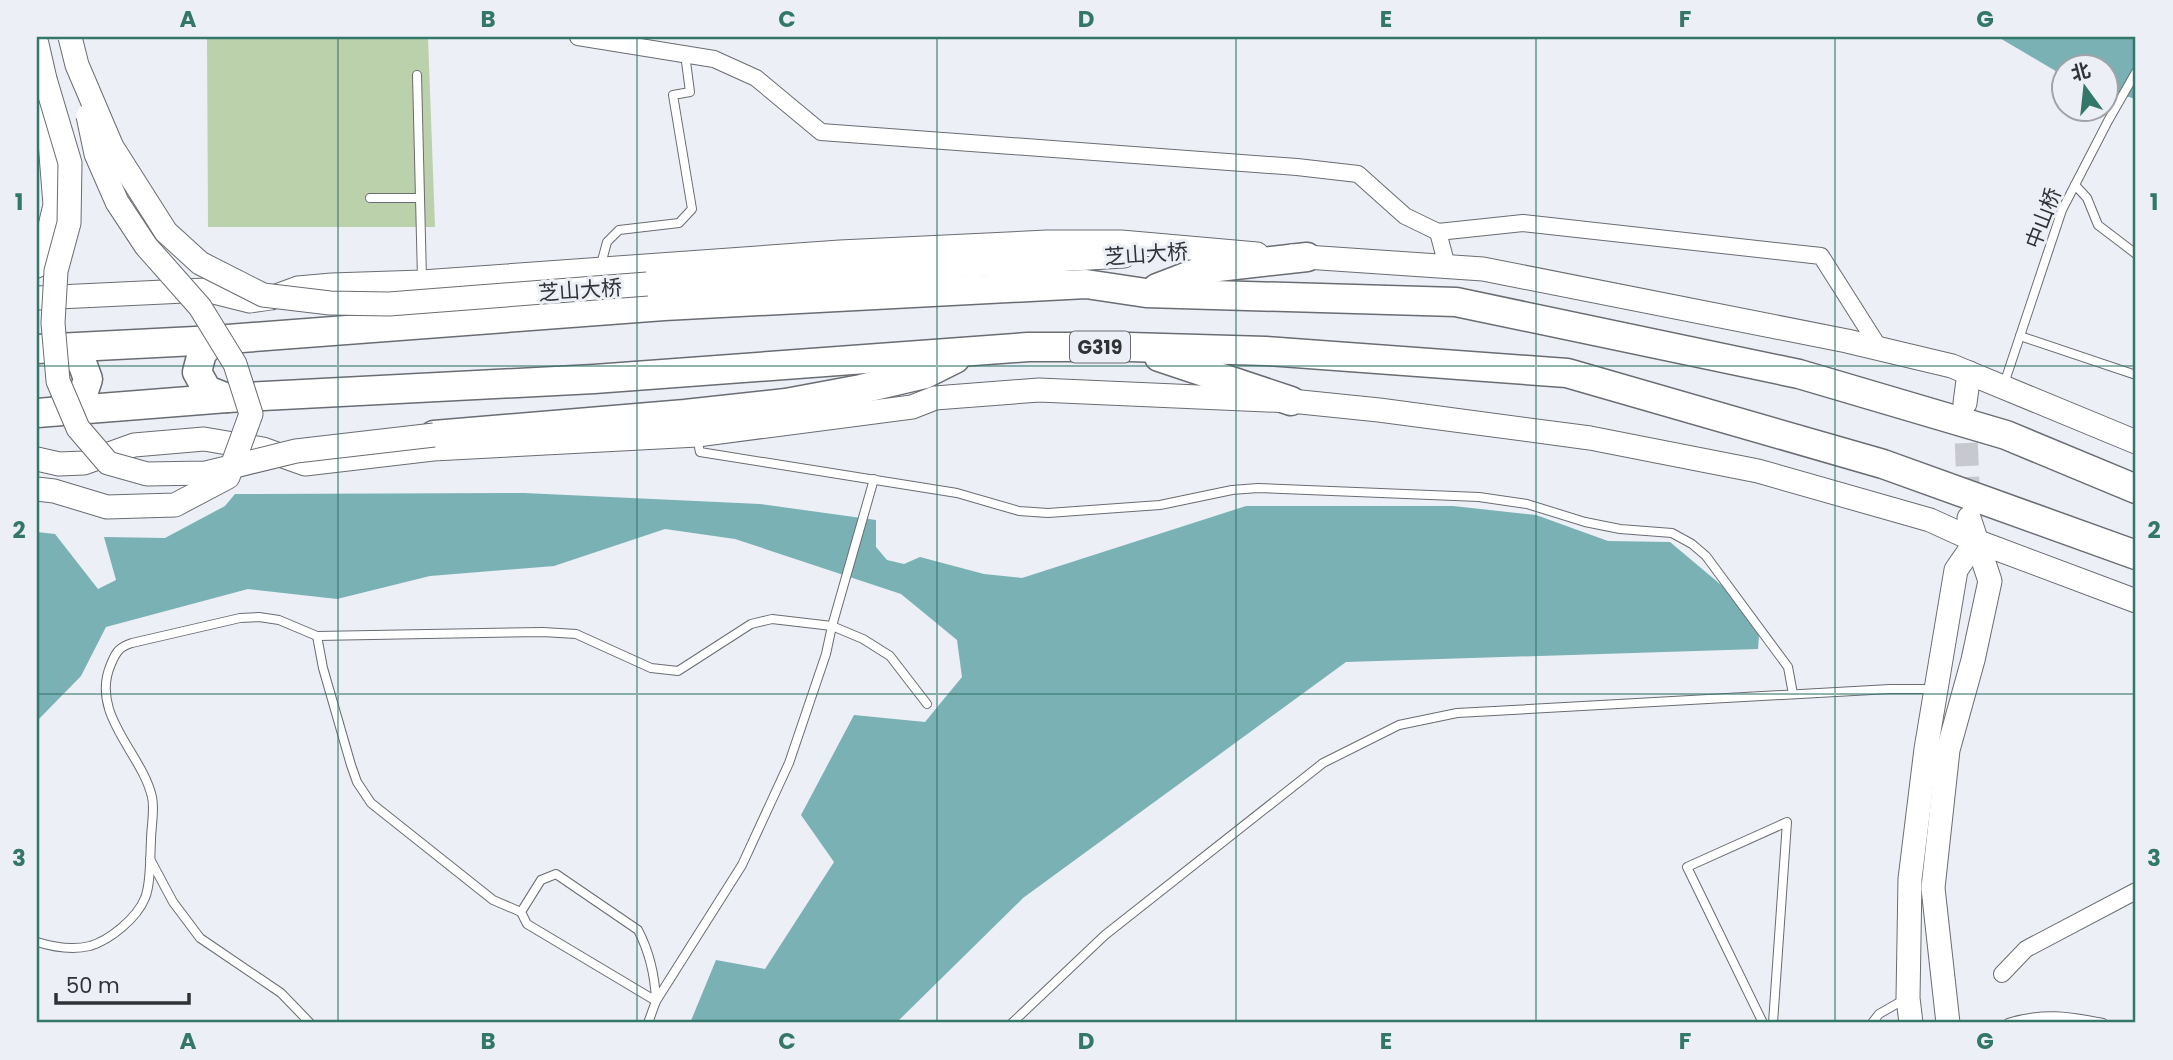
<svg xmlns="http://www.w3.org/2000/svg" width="2173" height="1060" font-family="Poppins,'Noto Sans SC',sans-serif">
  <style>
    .green { fill: #bbd1ab }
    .water { fill: #7ab1b5 }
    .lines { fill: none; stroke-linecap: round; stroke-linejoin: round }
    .secondary-tunnel { stroke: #c7c9cf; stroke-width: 23; stroke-dasharray: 23 11; stroke-linecap: butt }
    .lane-casing { stroke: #696c72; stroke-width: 10 }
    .street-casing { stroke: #696c72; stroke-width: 18 }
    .secondary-casing { stroke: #696c72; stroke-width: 25 }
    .highway-casing { stroke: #696c72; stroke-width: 31 }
    .lane { stroke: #fff; stroke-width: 8 }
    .street { stroke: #fff; stroke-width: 16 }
    .secondary { stroke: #fff; stroke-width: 23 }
    .highway { stroke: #fff; stroke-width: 28 }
    .secondary-bridge-casing { stroke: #696c72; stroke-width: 25; stroke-linecap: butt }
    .secondary-bridge { stroke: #fff; stroke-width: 23 }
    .grid { fill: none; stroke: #33776b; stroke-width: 2; stroke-opacity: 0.55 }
    .labels { text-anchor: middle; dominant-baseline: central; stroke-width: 6; stroke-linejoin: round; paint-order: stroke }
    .shield { fill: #eceff6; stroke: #696b6f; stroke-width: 2 }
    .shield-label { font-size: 19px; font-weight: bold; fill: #313235 }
    .street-label { font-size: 21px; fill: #313235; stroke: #eceff6 }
    .neatline { fill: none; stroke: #33776b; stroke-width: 2.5 }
    .grid-label { font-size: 23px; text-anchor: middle; font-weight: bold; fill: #33776b }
  </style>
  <rect width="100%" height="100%" fill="#eceff6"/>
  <polygon class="green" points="207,37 428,37 435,227 208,227"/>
  <g class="water">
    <polygon points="1998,37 2136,37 2136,99 2107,91 2106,66 2064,66 2064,76"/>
    <polygon points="524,493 760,504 876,520 876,547 887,560 904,564 920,557 984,574 1022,578 1246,506 1453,506 1536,515 1608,541 1670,542 1726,589 1759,635 1758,649 1346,662 1023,898 896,1023 690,1023 716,960 765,969 834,862 801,815 854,715 925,722 962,677 957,640 901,594 735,539 665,529 554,566 430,576 337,599 248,589 106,627 81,676 37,721 37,532 55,534 98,589 116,580 104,537 165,538 225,506 235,494"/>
  </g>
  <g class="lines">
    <polyline class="secondary-tunnel" points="1965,409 1969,511"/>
    <g class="lane-casing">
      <g id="lane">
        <polyline points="417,75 422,279"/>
        <polyline points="2075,185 2087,198 2098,225 2136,254"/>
        <polyline points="370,198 420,198"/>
        <polyline points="600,268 607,242 619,230 679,223 692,209 673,95 690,92 685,54"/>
        <polyline points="2020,336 2136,375"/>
        <polyline points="2004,384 2062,210 2108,121 2136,72"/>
        <polyline points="697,438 700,452 957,493 1019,511 1048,513 1160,505 1232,490 1258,488 1479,497 1527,504 1585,522 1620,529 1672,533 1692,544 1706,556 1788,667 1793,694"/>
        <polyline points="317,636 323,668 351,765 357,782 371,803 493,900 521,912"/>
        <polyline points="150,859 173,902 200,938 281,993 310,1023"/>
        <path d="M 556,874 L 638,930 C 650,953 655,976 656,1001 L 527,924 L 521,912 L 541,880 Z"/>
        <path d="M 37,942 C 53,947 73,950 90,946 C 110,940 137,918 145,898 C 151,884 150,856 151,840 C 151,827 155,810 152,797 C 142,753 89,714 111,664 C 116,652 119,647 132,643 L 240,618 L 259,617 L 279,620 L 317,636 L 543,632 L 576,634 L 651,668 L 678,671 L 751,624 L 772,619 L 832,626 L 863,639 L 890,656 L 927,704"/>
        <polyline points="648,1023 656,1001 742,865 789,763 826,654 832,626 874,479"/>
        <polyline points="1012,1023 1105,935 1323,763 1399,725 1457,713 1890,689 1932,689"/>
        <polyline points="1763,1023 1687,867 1787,822 1773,1023"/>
        <polyline points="1872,1023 1879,1014 1905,999"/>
        <path d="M 2008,1023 C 2043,1012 2069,1016 2103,1023"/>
      </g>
    </g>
    <g class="street-casing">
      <g id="street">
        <polyline points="578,37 714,59 756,78 821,132 1297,167 1358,174 1405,216 1438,232 1523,223 1821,256 1880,349"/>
        <polyline points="1438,232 1447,266"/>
        <polyline points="2002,974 2026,949 2136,891"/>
      </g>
    </g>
    <g class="secondary-casing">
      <g id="secondary">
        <polyline points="37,44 45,79 55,205 42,260 37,266"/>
        <polyline points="1291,256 1483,269 1847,341 1952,366 2136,442"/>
        <polyline points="647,284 1124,256"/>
        <polyline points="37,298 206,290 250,301 271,298 298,288 332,285 422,282 840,252 1047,242 1121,242 1257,254"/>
        <polyline points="1965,403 1969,373"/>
        <polyline points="37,459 59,464 84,463 134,445 204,439 263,449 305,464 433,449 697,435 912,407 935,398 1039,390 1291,401 1379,410 1590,438 1758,471 1930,520 1976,541 2136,601"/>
        <polyline points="1911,1023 1908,998 1910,879 1926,749 1956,570 1976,541"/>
        <polyline points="1948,1023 1933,888 1948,750 1973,660 1990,581 1969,518"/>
      </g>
    </g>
    <g class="highway-casing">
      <g id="highway">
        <polyline points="999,264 1052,276"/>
        <polyline points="1157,288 1209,268 1307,257"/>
        <polyline points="215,340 202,353 197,372 207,390 227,398"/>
        <polyline points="37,349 215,340 664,306 1086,284 1146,293 1456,302 1799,374 2006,435 2136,489"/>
        <polyline points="52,349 81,360 88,379 82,397 56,411"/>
        <polyline points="1159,357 1291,401"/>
        <polyline points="37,413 227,398 594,379 1028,347 1129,347 1266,351 1567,373 1883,464 2136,555"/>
        <polyline points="434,435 685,414 786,403 861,389 925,374 955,359"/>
      </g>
    </g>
    <use href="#lane" class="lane"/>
    <use href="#street" class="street"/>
    <use href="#secondary" class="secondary"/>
    <use href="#highway" class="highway"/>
    <g class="secondary-bridge-casing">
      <g id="secondary-bridge">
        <polyline points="70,37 77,65 112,147 166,232 200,263 263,295 330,303 389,304 647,284"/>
        <polyline points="45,79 70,163 69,223 56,271 53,323 58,381 78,428 108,463 147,474 206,473 296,451 434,435"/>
        <polyline points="37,489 54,491 107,507 175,505 228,477 251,414 235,364 200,307 146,246 117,202 96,154 88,116"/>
      </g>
    </g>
    <use href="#secondary-bridge" class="secondary-bridge"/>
  </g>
  <path class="grid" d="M 338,37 L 338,1023M 637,37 L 637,1023M 937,37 L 937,1023M 1236,37 L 1236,1023M 1536,37 L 1536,1023M 1835,37 L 1835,1023M 37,366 L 2136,366M 37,694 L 2136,694"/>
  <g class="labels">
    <rect class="shield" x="1070" y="331.5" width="60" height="31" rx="5"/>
    <g class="shield-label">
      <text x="1100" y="347">G319</text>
    </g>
    <g class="street-label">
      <text transform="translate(2043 218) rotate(-69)">中山桥</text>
      <text transform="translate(1146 254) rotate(-4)">芝山大桥</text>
      <text transform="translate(580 290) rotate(-4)">芝山大桥</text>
    </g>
  </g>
  <rect width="2173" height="1060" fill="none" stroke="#eceff6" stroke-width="77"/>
  <g transform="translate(2085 88) rotate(345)"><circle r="33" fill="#eceff6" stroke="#a1a3a9" stroke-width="2"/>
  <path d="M0-5L12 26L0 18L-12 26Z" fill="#33776b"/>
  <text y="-10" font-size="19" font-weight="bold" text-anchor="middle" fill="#313235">北</text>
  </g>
  <path d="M56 993v10h133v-10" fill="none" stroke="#313235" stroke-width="3.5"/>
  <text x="66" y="993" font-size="21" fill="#313235" stroke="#eceff6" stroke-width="5" paint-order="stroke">50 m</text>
  <rect x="38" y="38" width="2096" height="983" class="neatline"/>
  <g class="grid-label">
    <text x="188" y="27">A</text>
    <text x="488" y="27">B</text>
    <text x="787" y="27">C</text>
    <text x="1086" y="27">D</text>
    <text x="1386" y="27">E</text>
    <text x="1685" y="27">F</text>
    <text x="1985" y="27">G</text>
    <text x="19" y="210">1</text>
    <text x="2154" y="210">1</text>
    <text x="19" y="538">2</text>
    <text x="2154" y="538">2</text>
    <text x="19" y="866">3</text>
    <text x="2154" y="866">3</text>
    <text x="188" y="1049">A</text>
    <text x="488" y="1049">B</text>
    <text x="787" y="1049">C</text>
    <text x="1086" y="1049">D</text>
    <text x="1386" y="1049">E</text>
    <text x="1685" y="1049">F</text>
    <text x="1985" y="1049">G</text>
  </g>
</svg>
